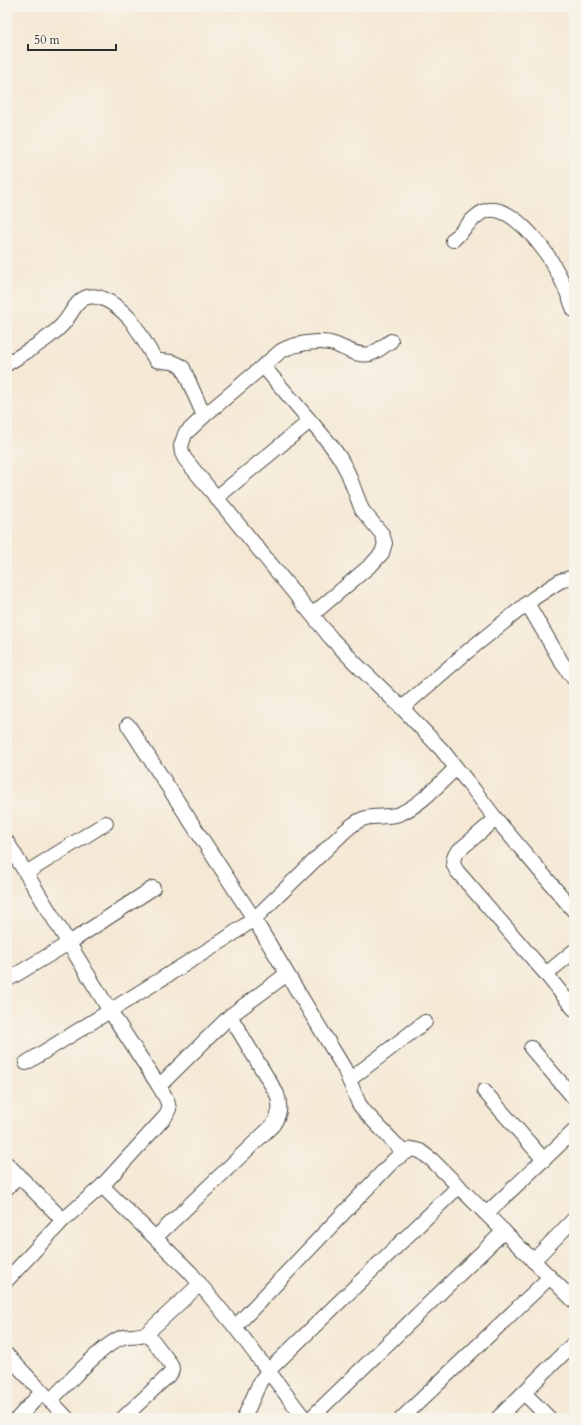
<svg xmlns="http://www.w3.org/2000/svg" width="581" height="1425" font-family="Cardo,serif">
  <style>
    .lines { fill: none; stroke-linecap: round; stroke-linejoin: round }
    .minor-casing { stroke: #494744; stroke-width: 16 }
    .minor { stroke: #fff; stroke-width: 14 }
  </style>
  <rect width="100%" height="100%" fill="#f7f3e8"/>
  <filter id="ink" filterUnits="userSpaceOnUse"><feTurbulence type="fractalNoise" baseFrequency=".025" numOctaves="2"/><feDisplacementMap in="SourceGraphic" scale="8" xChannelSelector="R" yChannelSelector="G"/><feConvolveMatrix kernelMatrix="1 2 1 2 8 2 1 2 1" color-interpolation-filters="sRGB"/></filter>
  <filter id="wash" filterUnits="userSpaceOnUse"><feTurbulence type="fractalNoise" baseFrequency=".012" numOctaves="4" result="noise"/><feDisplacementMap in="SourceGraphic" scale="16" xChannelSelector="R" yChannelSelector="G"/><feGaussianBlur stdDeviation="0.9" result="paint"/><feColorMatrix in="noise" values="0 0 0 0 0 0 0 0 0 0 0 0 0 0 0 0 0 1.4 0 .05"/><feComposite in="paint" operator="in"/></filter>
  <g filter="url(#wash)">
    <rect width="100%" height="100%" fill="#f5e8d5"/>
  </g>
  <g filter="url(#ink)">
    <g class="lines">
      <g class="minor-casing">
        <g id="minor">
          <path d="M 453,240 C 462,232 474,215 485,211 C 510,202 545,248 555,268 C 563,281 569,296 574,310"/>
          <path d="M 391,341 C 385,345 377,352 370,354 C 358,357 345,348 334,344 C 320,339 293,344 281,351 L 204,416 L 185,434 L 181,446 L 182,453 L 185,459 L 331,638 L 357,665 L 402,708 L 442,750 L 474,790 L 496,819 L 574,911"/>
          <path d="M 7,364 C 25,352 47,341 62,325 C 68,319 72,310 78,303 C 94,286 118,306 130,319 C 139,330 147,348 156,360 C 168,363 173,359 183,368 L 204,416"/>
          <polyline points="263,366 330,444 340,458 348,473 362,510 382,534 385,543 382,553 372,564 313,614"/>
          <polyline points="216,498 310,421"/>
          <polyline points="527,603 562,663 574,679"/>
          <polyline points="402,708 468,651 534,598 560,581 574,577"/>
          <polyline points="128,725 254,919 344,1068 359,1104 366,1113 404,1153"/>
          <path d="M 496,819 L 457,852 C 452,860 452,863 457,871 L 546,974 L 574,1009"/>
          <polyline points="7,842 110,1011 159,1086 167,1100 169,1109 165,1117 102,1186 63,1220 7,1280"/>
          <polyline points="26,873 106,823"/>
          <polyline points="546,974 574,951"/>
          <polyline points="7,980 69,943 153,888"/>
          <polyline points="531,1048 574,1098"/>
          <path d="M 26,1063 L 224,940 L 254,919 L 345,831 C 351,826 357,820 366,818 C 376,815 388,818 399,814 C 420,806 440,783 456,768"/>
          <polyline points="349,1080 425,1022"/>
          <polyline points="159,1086 230,1016 287,974"/>
          <polyline points="484,1091 544,1160"/>
          <polyline points="7,1164 63,1220"/>
          <polyline points="102,1186 190,1272 235,1327 304,1418"/>
          <polyline points="7,1188 19,1175"/>
          <polyline points="487,1213 574,1131"/>
          <path d="M 156,1237 L 273,1125 C 280,1114 281,1106 277,1094 L 230,1016"/>
          <polyline points="533,1261 574,1219"/>
          <polyline points="235,1327 394,1160 412,1149 420,1151 432,1160 574,1301"/>
          <polyline points="7,1355 67,1418"/>
          <polyline points="524,1393 549,1418"/>
          <path d="M 50,1401 C 65,1386 105,1342 123,1337 C 131,1335 138,1337 147,1333 L 200,1284"/>
          <polyline points="18,1418 42,1392"/>
          <polyline points="123,1418 171,1373 172,1368 170,1363 147,1333"/>
          <polyline points="244,1418 260,1382 268,1371 459,1186"/>
          <polyline points="311,1418 504,1231"/>
          <polyline points="402,1418 550,1277"/>
          <polyline points="498,1418 574,1343"/>
        </g>
      </g>
      <use href="#minor" class="minor"/>
    </g>
  </g>
  <rect width="581" height="1425" fill="none" stroke="#f7f3e8" stroke-width="24"/>
  <path d="M28 44v6h88v-6" fill="none" stroke="#2b2b2b" stroke-width="2"/>
  <text x="34" y="44" font-size="12" fill="#2b2b2b" stroke="#f7f3e8" stroke-width="3" paint-order="stroke">50 m</text>
</svg>
